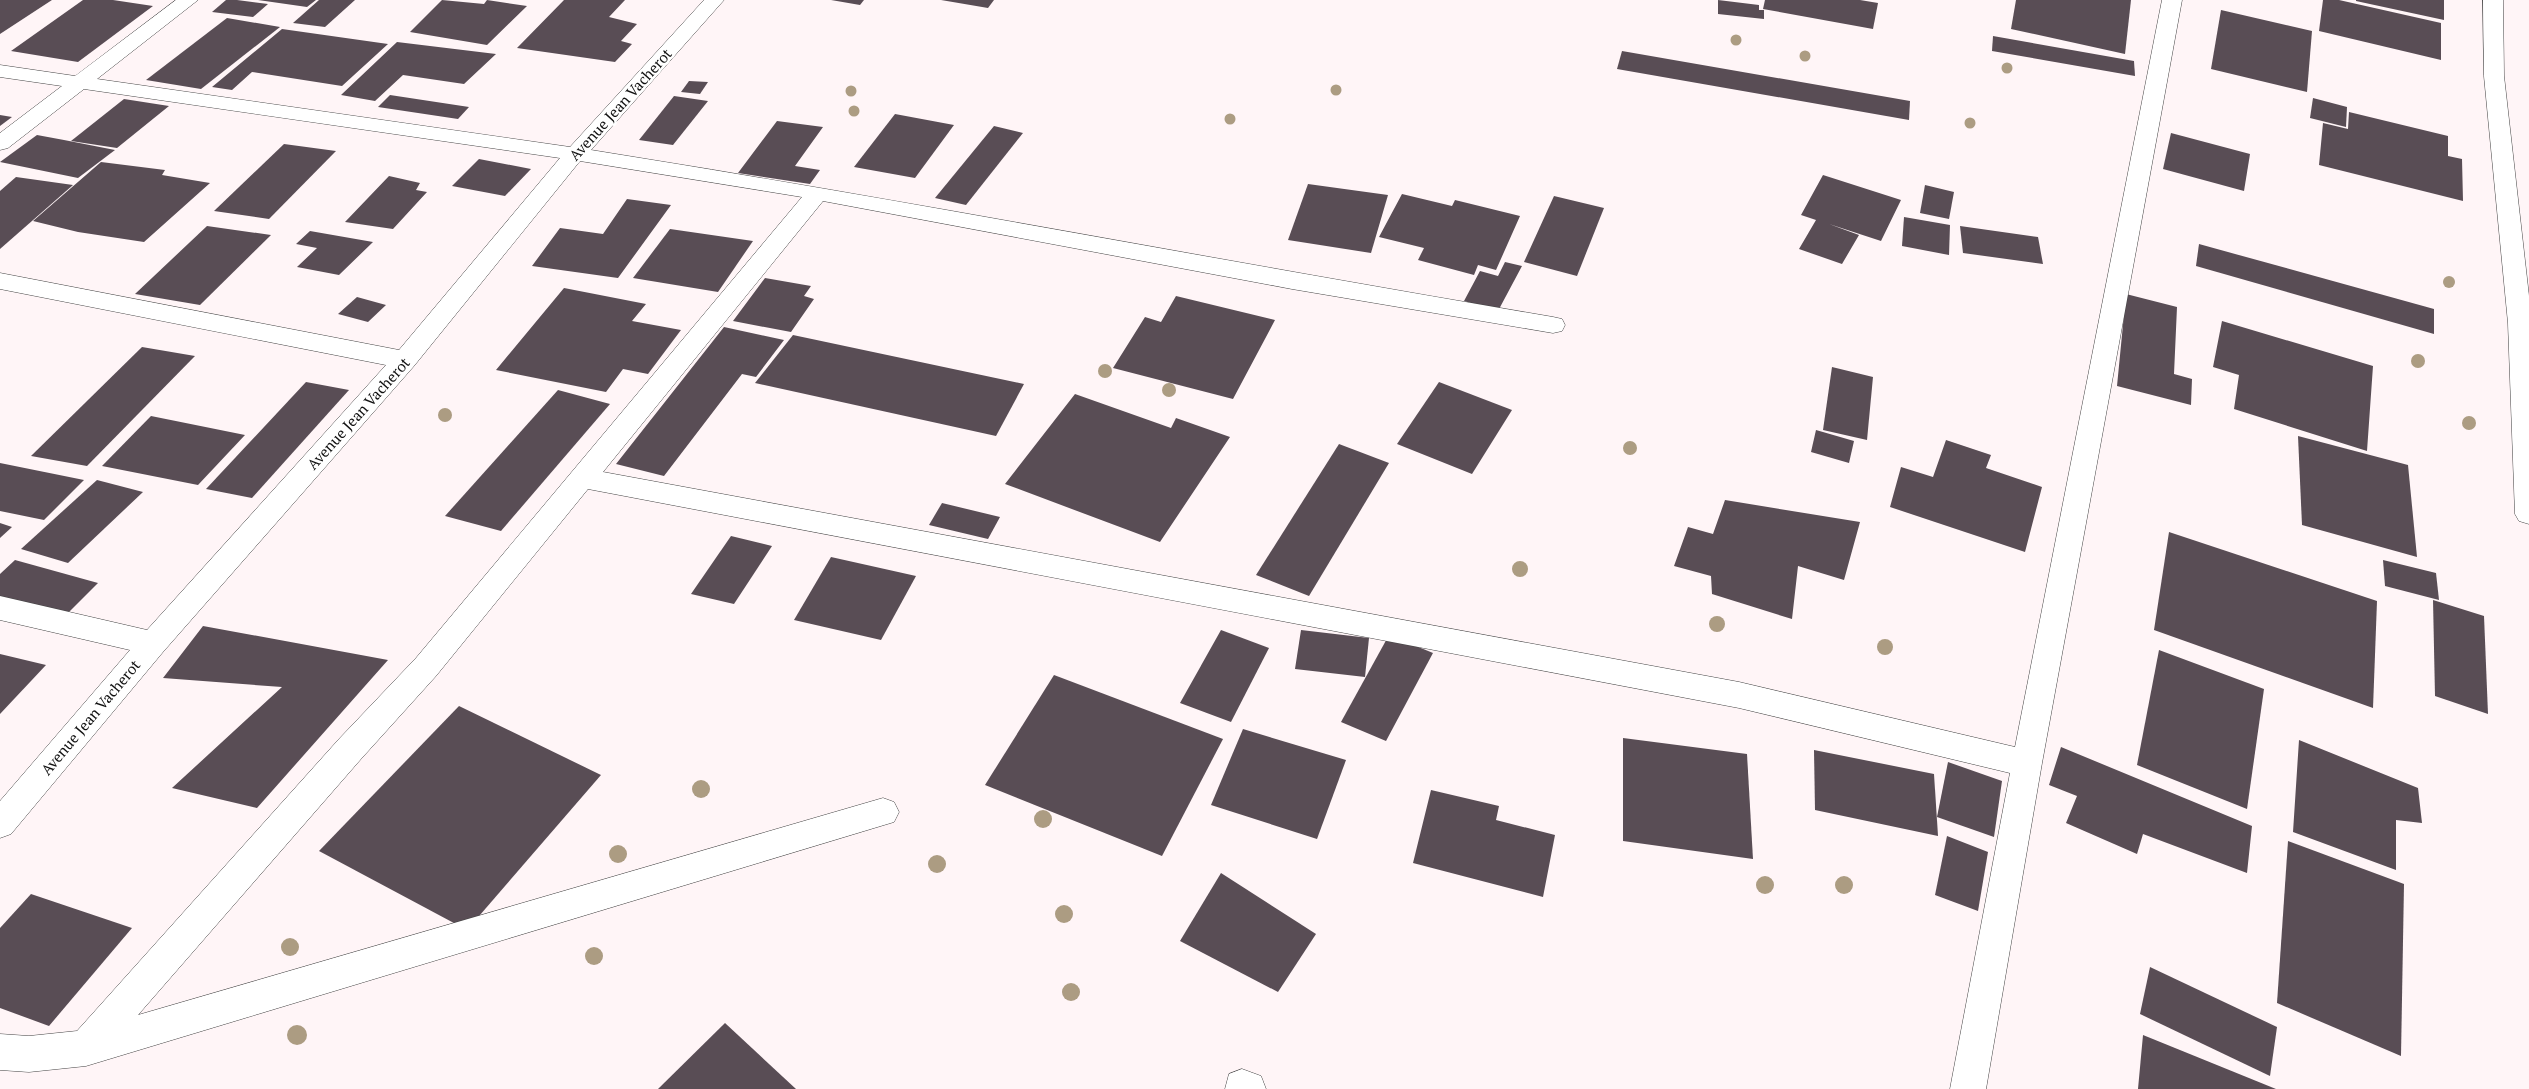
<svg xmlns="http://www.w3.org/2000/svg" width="2529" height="1089" font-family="'PT Serif',serif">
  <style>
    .building { fill: #594d55 }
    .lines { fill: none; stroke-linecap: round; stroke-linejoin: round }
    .minor-casing { stroke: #444; stroke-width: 1 }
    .minor { fill: #fff; fill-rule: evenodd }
    .tree { fill: #ac9c82 }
    .labels { text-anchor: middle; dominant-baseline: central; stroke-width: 5; stroke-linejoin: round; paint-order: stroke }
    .street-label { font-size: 15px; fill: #111; stroke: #fff }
  </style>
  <rect width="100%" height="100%" fill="#fff5f7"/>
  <g class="building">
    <polygon points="0,0 52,0 0,34"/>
    <polygon points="83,0 113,0 153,6 78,62 11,51"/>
    <polygon points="226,0 237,0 268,4 253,17 212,12"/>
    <polygon points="258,0 316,0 307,7"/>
    <polygon points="319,0 355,0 325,27 293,23"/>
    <polygon points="442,0 484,4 487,0 527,6 487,45 410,32"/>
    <polygon points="564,0 625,0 609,17 637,24 621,41 632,44 615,62 517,48"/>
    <polygon points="831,0 864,0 860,5"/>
    <polygon points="941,0 994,0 988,8"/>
    <polygon points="1718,0 1759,5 1759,10 1764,10 1764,19 1718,14"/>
    <polygon points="1765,0 1860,0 1878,3 1873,29 1763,9"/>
    <polygon points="2016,0 2131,0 2125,54 2011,29"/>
    <polygon points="2323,0 2339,0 2441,23 2441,60 2319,31"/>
    <polygon points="2356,0 2444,0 2444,20 2356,1"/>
    <polygon points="2221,10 2312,31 2307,92 2211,69"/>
    <polygon points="227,18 280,27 201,89 146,80"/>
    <polygon points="282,29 388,44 342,86 252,72 232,90 212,87"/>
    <polygon points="1993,36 2134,61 2135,76 1992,51"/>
    <polygon points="397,42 496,54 464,84 403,75 375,101 341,95"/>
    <polygon points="1622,51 1910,101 1909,120 1617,69"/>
    <polygon points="689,81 708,82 700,94 681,92"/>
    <polygon points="390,95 469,107 458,119 378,107"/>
    <polygon points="674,96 708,101 673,145 639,140"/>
    <polygon points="2313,98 2347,107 2346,127 2310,118"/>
    <polygon points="124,99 169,106 117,148 71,141"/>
    <polygon points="2349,112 2448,136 2448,156 2462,159 2463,201 2319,165 2323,123 2348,129"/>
    <polygon points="895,114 954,125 915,178 854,167"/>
    <polygon points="0,115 12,117 0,126"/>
    <polygon points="777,121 823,127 795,166 820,170 810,184 738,173"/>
    <polygon points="994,126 1023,133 966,205 935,198"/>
    <polygon points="2171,133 2250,154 2244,191 2163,169"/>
    <polygon points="37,135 64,140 115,150 78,178 0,162"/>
    <polygon points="284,144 336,151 269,219 214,211"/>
    <polygon points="479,159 531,169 505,196 452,186"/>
    <polygon points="101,162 165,170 162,175 210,183 144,242 78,232 33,221"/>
    <polygon points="1823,175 1901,200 1881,241 1829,224 1859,235 1842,264 1799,249 1816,220 1801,215"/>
    <polygon points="389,176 420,183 416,190 427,192 393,229 345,222"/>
    <polygon points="16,177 73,185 0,249 0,191"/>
    <polygon points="1308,184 1388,195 1371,253 1288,240"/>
    <polygon points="1925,185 1954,192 1949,219 1920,213"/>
    <polygon points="1402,194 1452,206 1455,200 1520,216 1496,270 1478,265 1474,275 1418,260 1424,248 1379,237"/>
    <polygon points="1554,196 1604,208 1577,276 1524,262"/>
    <polygon points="627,199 671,205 618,278 532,266 560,228 603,234"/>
    <polygon points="1904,217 1950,225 1949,255 1902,246"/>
    <polygon points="207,226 271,235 200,305 135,294"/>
    <polygon points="1960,226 2038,237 2043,264 1963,253"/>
    <polygon points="670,229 753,241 718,292 633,278"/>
    <polygon points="310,231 373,242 339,275 297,267 317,248 296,244"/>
    <polygon points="2199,244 2434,309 2434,334 2196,266"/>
    <polygon points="1505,262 1522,266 1498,311 1464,301 1480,271 1498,276"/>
    <polygon points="765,278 811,286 804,296 814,299 791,332 733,321"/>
    <polygon points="564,288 646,304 632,321 681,330 648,374 623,369 606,392 496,370"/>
    <polygon points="2126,294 2177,307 2174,374 2192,379 2191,405 2117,386"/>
    <polygon points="1176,296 1275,320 1233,399 1113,368 1145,317 1161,322"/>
    <polygon points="357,297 386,305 368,322 338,314"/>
    <polygon points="2222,321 2373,366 2367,451 2234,409 2239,375 2213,367"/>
    <polygon points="724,327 784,340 756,377 742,374 664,476 616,464"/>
    <polygon points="793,335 1024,384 996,436 755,383"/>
    <polygon points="142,347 195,356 87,466 31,456"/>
    <polygon points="1832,367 1873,377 1867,440 1823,430"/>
    <polygon points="306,382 349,390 252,498 206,489"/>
    <polygon points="1439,382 1512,410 1472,474 1397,444"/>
    <polygon points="558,390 610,404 501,531 445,516"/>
    <polygon points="1075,394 1171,428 1176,418 1230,437 1160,542 1005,484"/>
    <polygon points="151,416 245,435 198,485 102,466"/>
    <polygon points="1816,430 1854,441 1849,463 1811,452"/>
    <polygon points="2298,436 2408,465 2417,557 2302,525"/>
    <polygon points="1946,440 1991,455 1986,468 2042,487 2025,552 1890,507 1901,467 1933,477"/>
    <polygon points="1339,444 1389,463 1309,596 1256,575"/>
    <polygon points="0,463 84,480 44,520 0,511"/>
    <polygon points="97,480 143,492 68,563 21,549"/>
    <polygon points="1725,500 1860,522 1844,580 1798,566 1792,619 1712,594 1711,576 1674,566 1688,527 1713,534"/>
    <polygon points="942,503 1000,517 988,539 929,525"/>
    <polygon points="0,523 12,527 0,538"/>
    <polygon points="2169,532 2377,601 2373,708 2154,630"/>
    <polygon points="731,536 772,546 734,604 691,594"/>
    <polygon points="831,557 916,576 881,640 794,620"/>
    <polygon points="15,560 98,583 61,620 0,602 0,574"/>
    <polygon points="2383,560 2436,573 2439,600 2385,586"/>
    <polygon points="2433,600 2484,616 2488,714 2435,696"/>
    <polygon points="203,626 388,660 257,808 172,788 282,687 163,678"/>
    <polygon points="1221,630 1269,648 1231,722 1180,703"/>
    <polygon points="1301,630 1369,638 1365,677 1295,669"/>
    <polygon points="1389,635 1433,653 1386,741 1341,722"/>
    <polygon points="2159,650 2264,689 2247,809 2137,765"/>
    <polygon points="0,654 46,665 0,714"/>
    <polygon points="1054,675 1223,739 1162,856 985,785"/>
    <polygon points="459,706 601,775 467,930 319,851"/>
    <polygon points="1243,729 1346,760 1317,839 1211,805"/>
    <polygon points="1623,738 1747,754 1753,859 1623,841"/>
    <polygon points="2299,740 2418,788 2422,823 2396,820 2396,870 2293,832"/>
    <polygon points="2061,747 2252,826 2247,873 2143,834 2137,854 2066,823 2077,796 2049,785"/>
    <polygon points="1814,750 1934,774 1938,836 1815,810"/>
    <polygon points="1948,762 2002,781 1994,837 1937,817"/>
    <polygon points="1431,790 1499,806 1496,820 1555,835 1543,897 1413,863"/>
    <polygon points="1947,836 1988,852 1978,911 1935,895"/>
    <polygon points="2288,841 2404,884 2401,1056 2277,1003"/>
    <polygon points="1221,873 1316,934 1278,992 1180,941"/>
    <polygon points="31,894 132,928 49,1026 0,1008 0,928"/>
    <polygon points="2150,967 2277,1027 2270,1076 2140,1014"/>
    <polygon points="725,1023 796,1089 658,1089"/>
    <polygon points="2143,1035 2276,1089 2138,1089"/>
  </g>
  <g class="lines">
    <g class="minor-casing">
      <g id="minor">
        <path d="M 176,0 L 198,0 L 97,79 L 570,147 L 704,0 L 724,0 L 591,150 C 912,201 1232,263 1553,317 L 1562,319 L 1565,325 L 1562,331 L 1553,333 L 1292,289 L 823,201 L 603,472 L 1739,682 L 2015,747 L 2162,0 L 2182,0 L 2042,763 L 1986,1089 L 1950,1089 L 2010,773 L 1739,708 L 588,489 L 436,676 L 361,759 L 138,1015 L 883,798 L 894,802 L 899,812 L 894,822 L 86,1066 L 29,1072 L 0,1070 L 0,1034 L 29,1036 L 77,1031 L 339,739 L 416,658 L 802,197 L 580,161 L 414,366 L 163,652 L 11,834 L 0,838 L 0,801 L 130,650 L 0,620 L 0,596 L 147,630 L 386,365 L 0,289 L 0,273 L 399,350 L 560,158 L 84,89 L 8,148 L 0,150 L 0,133 L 62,86 L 0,77 L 0,65 L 75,76 Z"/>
        <polygon points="2483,0 2503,0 2504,76 2529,296 2529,524 2519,521 2515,514 2508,323 2484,76"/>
        <polygon points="1242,1069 1261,1076 1266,1089 1225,1089 1229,1074"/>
      </g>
    </g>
    <use href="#minor" class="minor"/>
  </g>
  <g class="tree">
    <circle cx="1736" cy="40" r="5.5"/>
    <circle cx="1805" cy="56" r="5.5"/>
    <circle cx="2007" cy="68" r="5.5"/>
    <circle cx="1336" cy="90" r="5.5"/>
    <circle cx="851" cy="91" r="5.5"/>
    <circle cx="854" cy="111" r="5.5"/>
    <circle cx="1230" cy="119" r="5.5"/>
    <circle cx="1970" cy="123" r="5.5"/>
    <circle cx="2449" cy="282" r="6"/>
    <circle cx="2418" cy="361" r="7"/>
    <circle cx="1105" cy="371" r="7"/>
    <circle cx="1169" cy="390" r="7"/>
    <circle cx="445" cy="415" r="7"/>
    <circle cx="2469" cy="423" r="7"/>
    <circle cx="1630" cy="448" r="7"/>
    <circle cx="1520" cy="569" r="8"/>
    <circle cx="1717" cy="624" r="8"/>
    <circle cx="1885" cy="647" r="8"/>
    <circle cx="701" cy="789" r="9"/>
    <circle cx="1043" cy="819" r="9"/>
    <circle cx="618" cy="854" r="9"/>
    <circle cx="937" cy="864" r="9"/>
    <circle cx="1765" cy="885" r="9"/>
    <circle cx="1844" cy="885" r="9"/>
    <circle cx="1064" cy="914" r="9"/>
    <circle cx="290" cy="947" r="9"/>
    <circle cx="594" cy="956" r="9"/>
    <circle cx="1071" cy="992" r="9"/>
    <circle cx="297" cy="1035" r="10"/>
  </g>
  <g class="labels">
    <g class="street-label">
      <text transform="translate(620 104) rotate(-48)">Avenue Jean Vacherot</text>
      <text transform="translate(358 413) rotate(-48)">Avenue Jean Vacherot</text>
      <text transform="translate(90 717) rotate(-50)">Avenue Jean Vacherot</text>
    </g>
  </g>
</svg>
